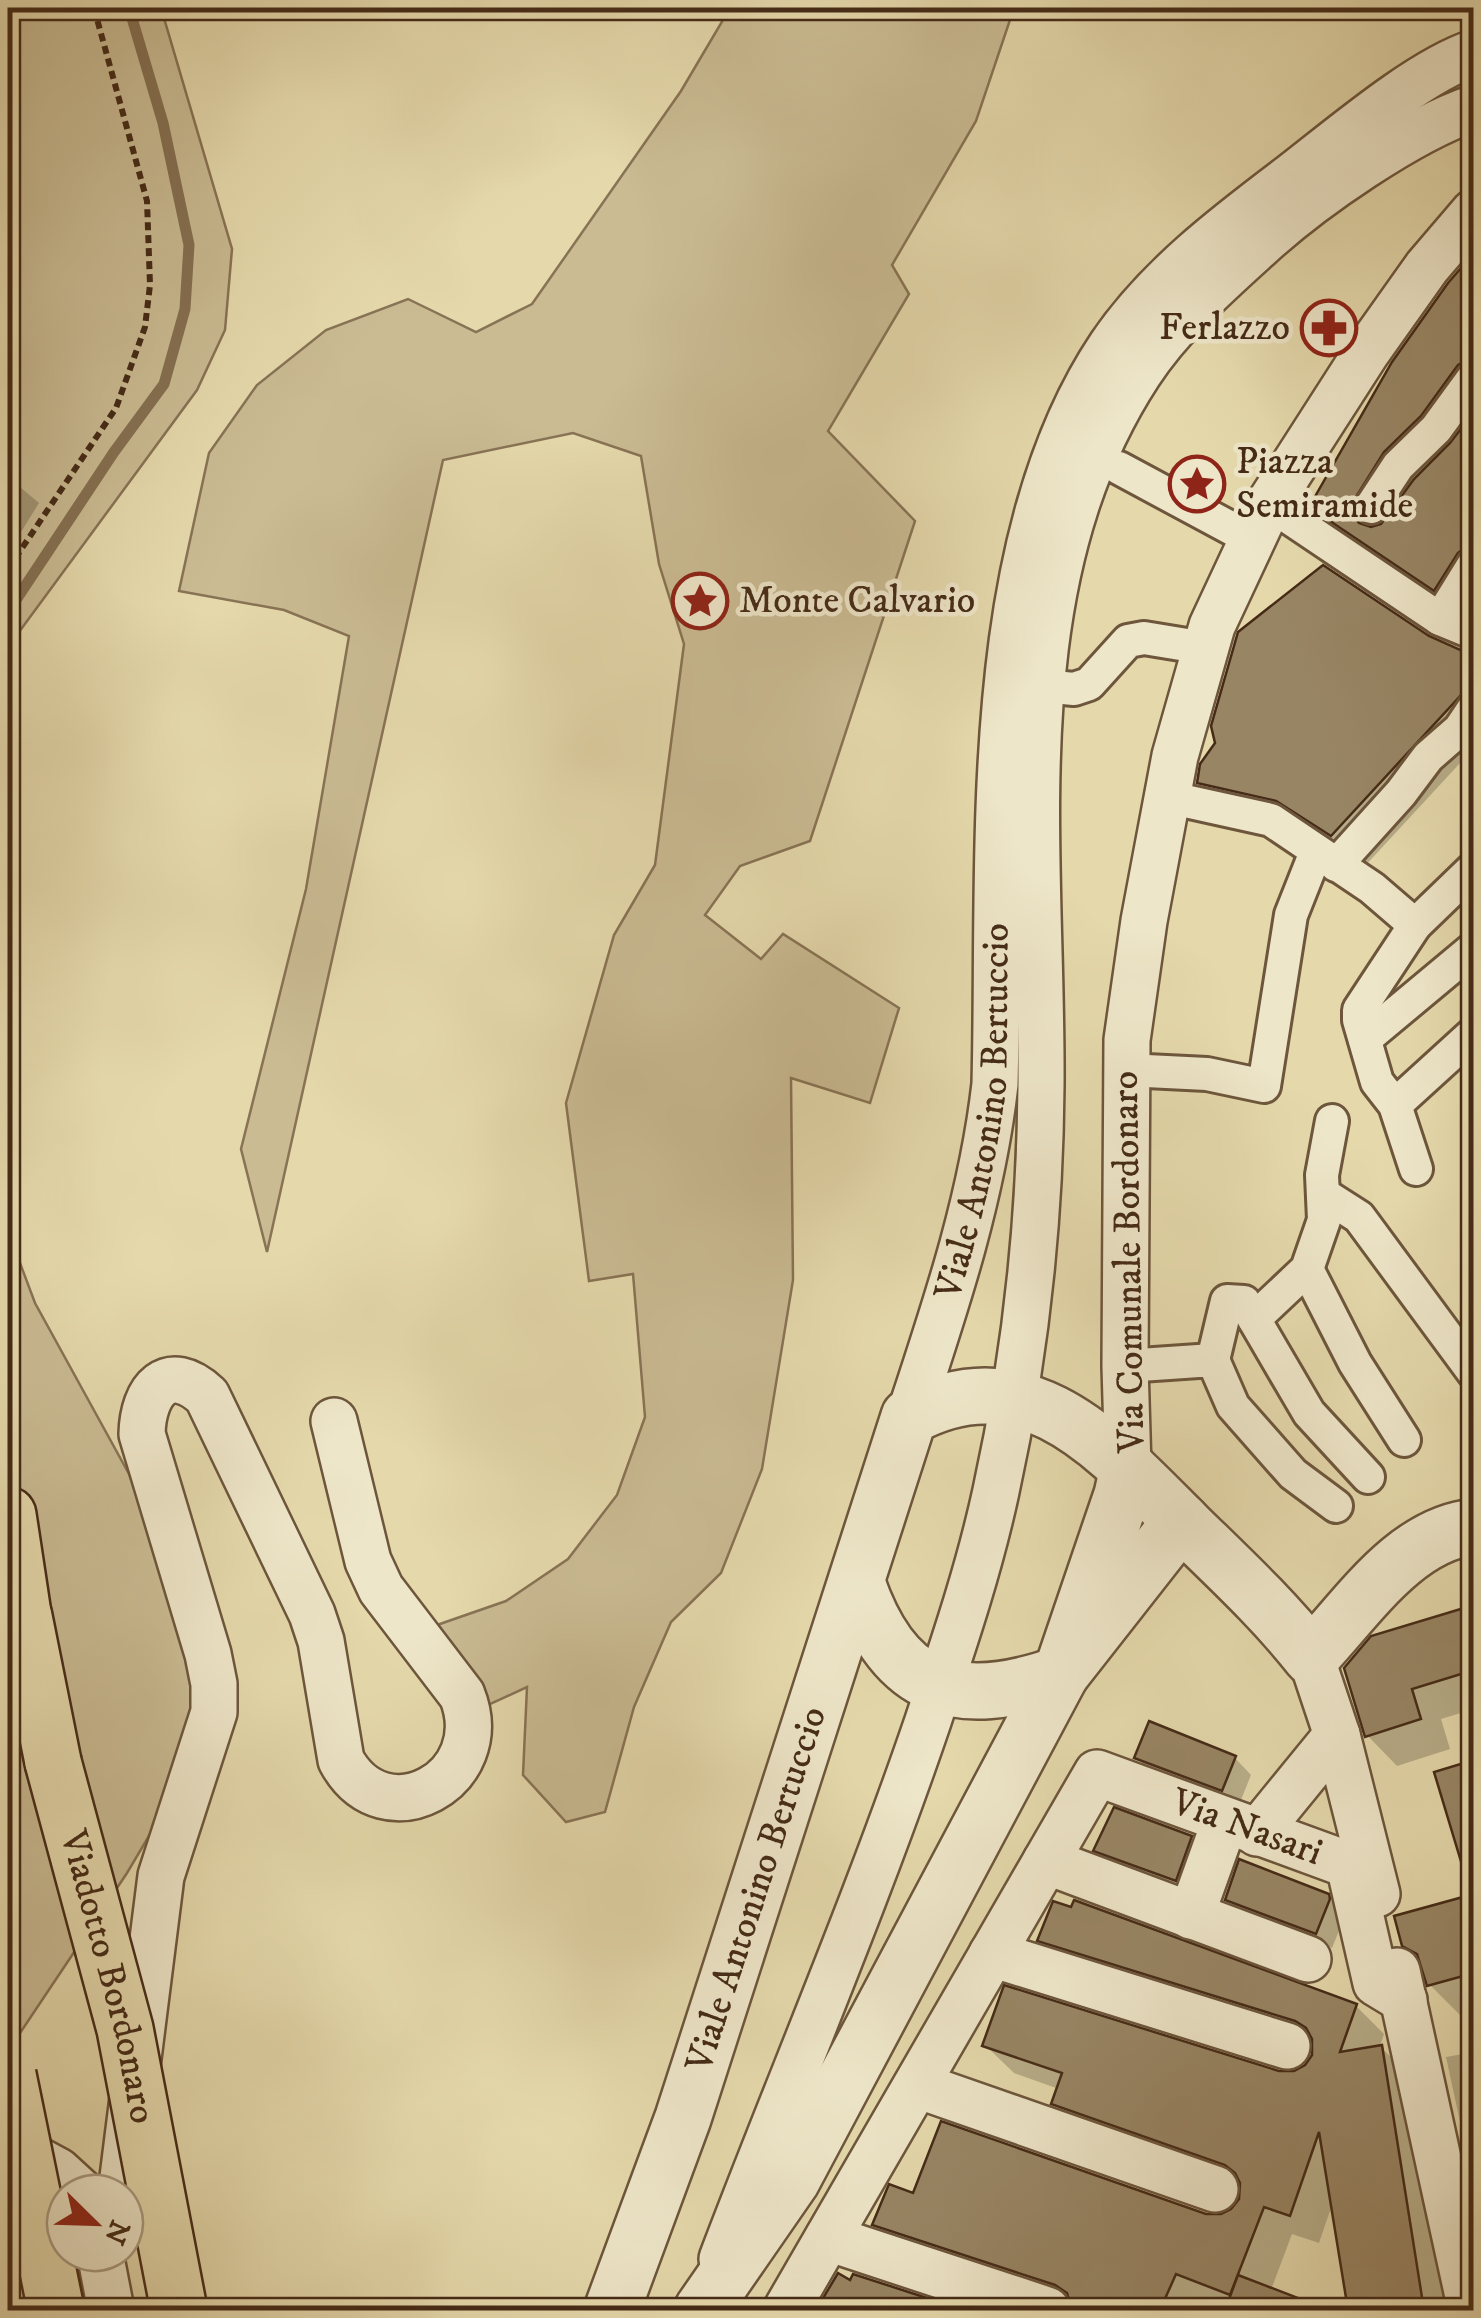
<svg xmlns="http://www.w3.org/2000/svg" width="1481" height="2318" font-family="'IM FELL DW Pica',serif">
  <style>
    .green { fill: #cabb93; stroke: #887355; stroke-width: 2.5 }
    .shadow { fill: #0003 }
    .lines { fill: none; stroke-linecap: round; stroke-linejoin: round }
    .stream { stroke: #857052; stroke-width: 11 }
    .building { fill: #988564; stroke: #452b17; stroke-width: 2.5 }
    .pedestrian-casing { stroke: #6d563c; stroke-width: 38 }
    .minor-casing { stroke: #6d563c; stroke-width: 50 }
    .tertiary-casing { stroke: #6d563c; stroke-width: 60 }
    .motorway-casing { stroke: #452b17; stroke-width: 60 }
    .path { stroke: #452b17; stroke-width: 6; stroke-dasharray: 8 5; stroke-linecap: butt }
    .pedestrian { stroke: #eee6c9; stroke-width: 32 }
    .minor { stroke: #eee6c9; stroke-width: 45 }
    .tertiary { stroke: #eee6c9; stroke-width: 55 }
    .motorway { stroke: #e5d9ac; stroke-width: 55 }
    .motorway-bridge-casing { stroke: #452b17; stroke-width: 60; stroke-linecap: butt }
    .motorway-bridge { stroke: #e5d9ac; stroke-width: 55 }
    .labels { text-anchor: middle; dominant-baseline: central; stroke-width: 9; stroke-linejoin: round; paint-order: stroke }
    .poi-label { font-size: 38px; fill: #452b17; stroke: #eee6c9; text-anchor: start }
    .street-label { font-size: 38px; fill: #452b17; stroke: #eee6c9 }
  </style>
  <rect width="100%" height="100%" fill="#e5d9ac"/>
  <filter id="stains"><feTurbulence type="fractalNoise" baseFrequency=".002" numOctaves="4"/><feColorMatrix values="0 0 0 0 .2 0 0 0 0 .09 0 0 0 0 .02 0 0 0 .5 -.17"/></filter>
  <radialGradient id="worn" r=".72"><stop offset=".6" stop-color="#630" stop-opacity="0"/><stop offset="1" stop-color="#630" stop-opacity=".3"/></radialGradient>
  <g class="green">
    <polygon points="8,8 161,8 232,249 225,330 197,390 8,647"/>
    <polygon points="730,8 1014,8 976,121 892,265 909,294 828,431 915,521 810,841 740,866 705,915 761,959 783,934 899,1008 870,1103 791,1078 793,1280 762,1469 721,1573 671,1622 634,1707 605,1812 566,1822 523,1775 527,1687 486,1706 437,1625 506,1601 568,1559 617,1495 645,1417 633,1274 589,1281 566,1103 614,935 655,865 684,644 659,564 641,456 573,433 443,460 267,1252 241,1149 306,889 349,636 284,610 179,591 209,453 257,385 326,330 408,299 476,332 532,304 681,91"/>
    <polygon points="8,1231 35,1303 129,1474 185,1608 199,1718 165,1809 127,1873 8,2051"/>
  </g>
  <g class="shadow">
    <polygon points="1474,257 1474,610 1467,621 1344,539 1312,506"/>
    <polygon points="8,477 39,503 8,553"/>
    <polygon points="1428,638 1474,659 1474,748 1364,867 1232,814 1199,782 1217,743"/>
    <polygon points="1474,1607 1474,1709 1441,1719 1450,1749 1397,1766 1367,1735"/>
    <polygon points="1137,1758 1235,1758 1251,1775 1239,1805 1153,1774"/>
    <polygon points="1191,1838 1207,1854 1192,1896 1113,1866 1096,1850"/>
    <polygon points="1327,1896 1345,1916 1332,1948 1244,1915 1228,1899"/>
    <polygon points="1474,1897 1474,2011 1460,2015 1429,1984 1422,1962 1404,1944"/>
    <polygon points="1040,1940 1356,2006 1384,2034 1380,2046 1409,2076 1446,2306 1451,2310 1351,2310 1333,2202 1319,2243 1292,2234 1271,2290 1298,2301 1308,2310 1227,2310 1205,2301 1201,2310 1074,2310 903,2253 875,2224 915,2197 1221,2217 1233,2211 1242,2199 1243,2188 1082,2132 1054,2103 1059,2089 1014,2073 985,2045 1292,2074 1306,2068 1314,2056 1315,2045 1069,1969"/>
    <polygon points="1474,2052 1474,2186 1446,2057"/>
    <polygon points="839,2277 852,2283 919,2298 931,2310 819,2310"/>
  </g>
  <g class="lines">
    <polyline class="stream" points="8,612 114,452 164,384 185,309 189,245 163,123 129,8"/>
  </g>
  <g class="building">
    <polygon points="1474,253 1474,357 1458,365 1421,416 1384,452 1351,505 1353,515 1359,523 1371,527 1381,524 1414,479 1450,443 1474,412 1474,542 1458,553 1434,591 1309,507 1392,362 1448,283"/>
    <polygon points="1323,565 1429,636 1474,656 1474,681 1331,836 1276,801 1197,783 1200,764 1215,743 1211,726 1238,632"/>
    <polygon points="1474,1605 1474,1670 1412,1689 1421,1719 1365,1737 1344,1668 1371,1636"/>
    <polygon points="1149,1721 1236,1756 1222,1791 1134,1758"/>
    <polygon points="1474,1760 1474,1877 1466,1878 1434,1772"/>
    <polygon points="1114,1807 1192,1836 1176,1881 1093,1851"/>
    <polygon points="1239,1859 1329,1894 1330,1899 1316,1934 1225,1900"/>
    <polygon points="1474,1894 1474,1973 1427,1986 1417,1954 1402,1946 1394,1916"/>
    <polygon points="1074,1900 1357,2004 1340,2052 1382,2045 1424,2310 1348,2310 1319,2132 1290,2216 1264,2207 1230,2295 1176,2274 1160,2310 1072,2310 1067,2293 1055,2285 872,2225 889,2184 913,2193 941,2121 1206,2214 1221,2214 1231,2209 1239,2199 1240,2183 1235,2173 1225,2165 1051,2104 1062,2073 982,2046 1004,1985 1279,2071 1294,2071 1305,2065 1312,2055 1312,2039 1306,2028 1295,2021 1037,1941 1053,1901 1071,1907"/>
    <polygon points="838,2273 850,2280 853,2274 964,2310 816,2310"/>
    <polygon points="1238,2275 1324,2308 1324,2310 1225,2310"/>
  </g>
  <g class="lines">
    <g class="pedestrian-casing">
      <g id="pedestrian">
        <polyline points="1119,468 1251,539"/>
        <polyline points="1269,504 1440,619 1474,633"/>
        <polyline points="1371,507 1398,466 1436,429 1474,377"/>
        <polyline points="1440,619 1474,564"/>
        <polyline points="1043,686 1074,689 1089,684 1128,641 1144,638 1205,648"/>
        <polyline points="1167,797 1271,820 1372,888 1415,925"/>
        <polyline points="1336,865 1401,793 1428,757 1460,729 1474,708"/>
        <polyline points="1365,1039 1474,948"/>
        <polyline points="1126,1070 1207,1074 1264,1086 1291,915 1316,852"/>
        <polyline points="1395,1105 1474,1033"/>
        <polyline points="1416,1169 1395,1105 1377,1082 1359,1020 1359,1010 1415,925 1474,868"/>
        <polyline points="1323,1194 1359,1217 1474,1373"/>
        <polyline points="1307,1269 1355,1363 1404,1440"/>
        <polyline points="1254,1319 1309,1413 1368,1477"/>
        <polyline points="1213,1360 1227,1301 1244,1302 1254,1319 1307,1269 1324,1220 1322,1175 1332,1121"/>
        <polyline points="1125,1366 1213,1360 1233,1406 1293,1474 1336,1506"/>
      </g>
    </g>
    <g class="minor-casing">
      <g id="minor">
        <path id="s1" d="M 909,1417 C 945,1308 982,1199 995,1084 C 1001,854 978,544 1111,346 C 1157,278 1227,225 1292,176 C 1340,139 1419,71 1474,53"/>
        <polyline points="1128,1468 1125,1366 1127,1040 1144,921 1175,756 1212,626 1269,504 1366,353 1427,267 1474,212"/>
        <polyline points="1311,1657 1337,1735 1377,1894"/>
        <polyline points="1257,1833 1337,1735"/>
        <polyline points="1046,1861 1308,1959"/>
        <polyline points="1191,1916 1225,1821"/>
        <polyline points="992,1954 1287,2046"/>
        <polyline points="1397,1971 1471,2310"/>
        <polyline points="917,2085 1215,2189"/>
        <polyline points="8,2144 58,2171 82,2193"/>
        <path d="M 121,2193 L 161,1876 L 214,1712 L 214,1684 L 208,1654 L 142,1434 C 143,1390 168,1360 207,1396 L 312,1614 L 321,1641 L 341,1760 C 384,1840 496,1780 462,1695 L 381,1589 L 368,1561 L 334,1421"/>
        <polyline points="828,2238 1047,2310"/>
        <polyline points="100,2253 111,2310"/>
        <path d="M 722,2259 C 790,2080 866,1903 928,1721 C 953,1646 979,1570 996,1491 C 1025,1359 1040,1221 1041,1086 C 1043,848 1001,584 1139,373 C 1172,323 1218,283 1262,243 C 1313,197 1409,130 1474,108"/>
        <path id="s2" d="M 786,2310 L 1097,1773 L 1349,1865 L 1376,1983 L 1404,2000"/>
      </g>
    </g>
    <g class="tertiary-casing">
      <g id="tertiary">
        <path d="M 857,1583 C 894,1691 956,1711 1061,1674 L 1181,1521"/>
        <path id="s3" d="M 612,2310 L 683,2118 L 909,1417 C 1029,1352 1110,1451 1189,1529 C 1231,1570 1274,1610 1311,1657 C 1356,1610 1404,1534 1474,1527"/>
        <polyline points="702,2310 792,2180 1061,1674 1122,1495 1128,1468"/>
      </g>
    </g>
    <g class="motorway-casing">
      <g id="motorway">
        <polyline points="8,1515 23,1614"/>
        <polyline points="8,1579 24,1617 53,1762"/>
      </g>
    </g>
    <polyline class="path" points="8,569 116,408 145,327 150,285 147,201 94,8"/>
    <use href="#pedestrian" class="pedestrian"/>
    <use href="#minor" class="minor"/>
    <use href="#tertiary" class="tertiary"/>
    <use href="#motorway" class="motorway"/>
    <g class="motorway-bridge-casing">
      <g id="motorway-bridge">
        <path id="s4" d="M 53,1762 L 125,2029 L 179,2310"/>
        <polyline points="8,2075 56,2310"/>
      </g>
    </g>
    <use href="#motorway-bridge" class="motorway-bridge"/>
  </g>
  <defs>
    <g id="pharmacy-ring" transform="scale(2.875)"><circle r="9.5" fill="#eee6c9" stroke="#8f2418" stroke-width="1.5"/><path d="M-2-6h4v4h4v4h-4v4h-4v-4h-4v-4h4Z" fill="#8f2418"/></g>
    <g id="sight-ring" transform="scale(2.875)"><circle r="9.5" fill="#eee6c9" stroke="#8f2418" stroke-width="1.5"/><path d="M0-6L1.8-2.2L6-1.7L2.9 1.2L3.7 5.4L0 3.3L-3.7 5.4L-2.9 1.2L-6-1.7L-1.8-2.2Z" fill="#8f2418"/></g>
  </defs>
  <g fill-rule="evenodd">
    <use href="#pharmacy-ring" x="1329" y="328"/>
    <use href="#sight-ring" x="1197" y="484"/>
    <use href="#sight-ring" x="700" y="601"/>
  </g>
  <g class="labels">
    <g class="poi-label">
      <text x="1290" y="328" text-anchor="end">Ferlazzo</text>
      <text x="1236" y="462">Piazza<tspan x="1236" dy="44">Semiramide</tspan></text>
      <text x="739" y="601">Monte Calvario</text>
    </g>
    <g class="street-label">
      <text stroke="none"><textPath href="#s1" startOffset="315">Viale Antonino Bertuccio</textPath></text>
      <text transform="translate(1129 1262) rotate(-91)">Via Comunale Bordonaro</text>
      <text stroke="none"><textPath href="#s2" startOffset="780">Via Nasari</textPath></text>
      <text stroke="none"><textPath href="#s3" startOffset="445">Viale Antonino Bertuccio</textPath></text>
      <text stroke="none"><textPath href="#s4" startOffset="222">Viadotto Bordonaro</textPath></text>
    </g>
  </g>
  <rect width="1481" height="2318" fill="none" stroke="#e5d9ac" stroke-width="40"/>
  <rect x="10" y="10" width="1461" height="2298" fill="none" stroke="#452b17" stroke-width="5"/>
  <rect x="20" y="20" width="1441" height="2278" fill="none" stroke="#452b17" stroke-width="2.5"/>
  <g transform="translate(95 2223) rotate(113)"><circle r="48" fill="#eee6c9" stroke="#aa9b82" stroke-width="2.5"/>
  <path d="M0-8L18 38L0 25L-18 38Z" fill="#8f2418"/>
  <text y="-15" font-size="28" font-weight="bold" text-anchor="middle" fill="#452b17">N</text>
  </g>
  <rect width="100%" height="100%" filter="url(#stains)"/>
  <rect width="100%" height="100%" fill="url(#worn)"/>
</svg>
